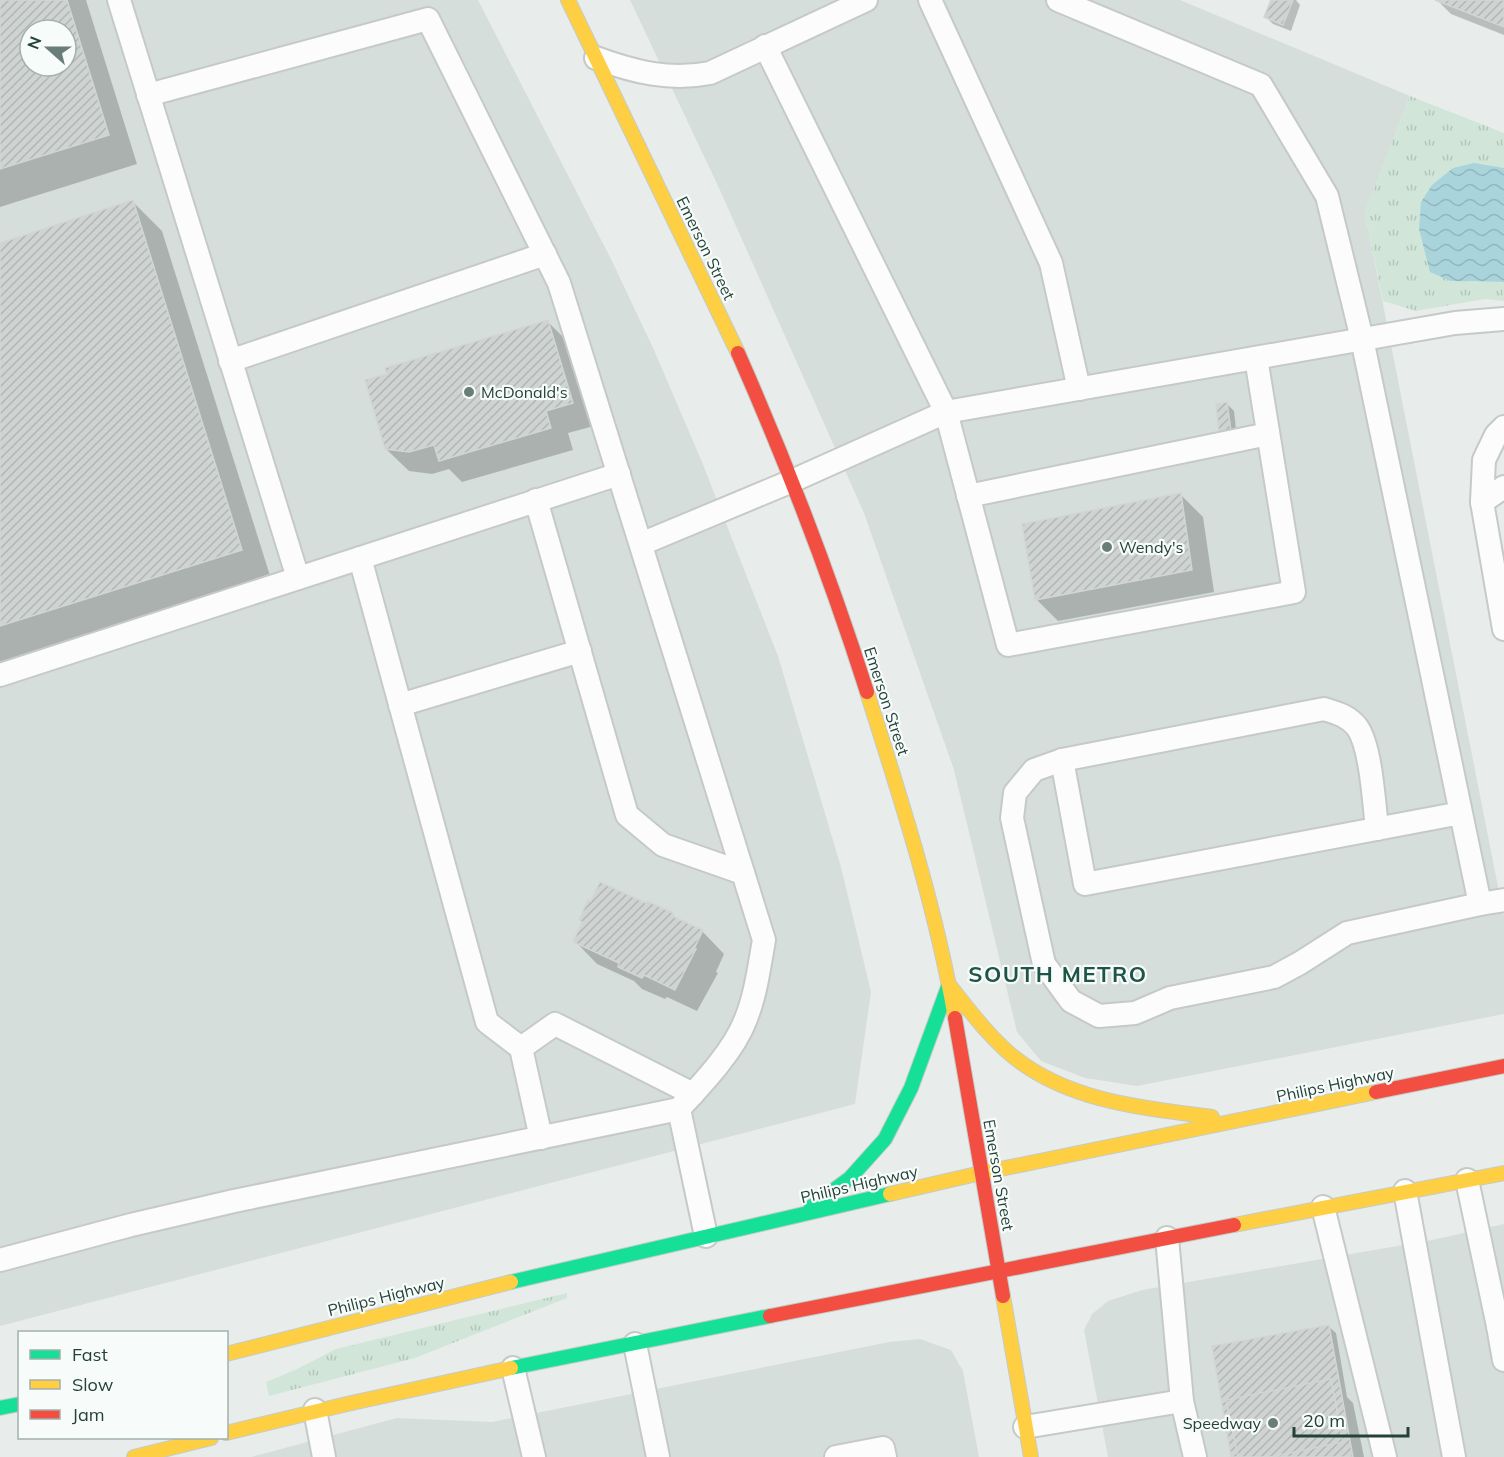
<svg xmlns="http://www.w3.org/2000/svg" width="1504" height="1457" font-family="Mulish,sans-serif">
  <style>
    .built { fill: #d6dedb; fill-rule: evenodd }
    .grass { fill: url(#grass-tufts) }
    .water { fill: url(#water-waves) }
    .shadow { fill: #0003; fill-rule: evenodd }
    .building { fill: url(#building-hatch); stroke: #d1d6d4; stroke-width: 1.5; fill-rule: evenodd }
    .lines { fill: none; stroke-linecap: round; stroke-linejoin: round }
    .lane-casing { stroke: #c5cac8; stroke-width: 26 }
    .fast-casing { stroke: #c3ccc9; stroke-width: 16 }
    .slow-casing { stroke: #c3ccc9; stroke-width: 16 }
    .jam-casing { stroke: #c3ccc9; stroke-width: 16 }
    .lane { stroke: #fcfcfc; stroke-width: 22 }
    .fast { stroke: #16e098; stroke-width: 14 }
    .slow { stroke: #ffcf43; stroke-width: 14 }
    .jam { stroke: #f24e42; stroke-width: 14 }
    .poi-dot { fill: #697e78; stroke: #f7fbf9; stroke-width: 2 }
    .labels { text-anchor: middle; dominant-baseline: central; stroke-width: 4.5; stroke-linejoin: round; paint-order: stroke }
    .street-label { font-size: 16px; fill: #24423a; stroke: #f7fbf9 }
    .poi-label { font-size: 16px; fill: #24423a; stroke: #f7fbf9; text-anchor: start }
    .district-label { font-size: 22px; font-weight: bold; letter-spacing: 1.5px; fill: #1f5548; stroke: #f7fbf9 }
  </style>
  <defs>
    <pattern id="grass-tufts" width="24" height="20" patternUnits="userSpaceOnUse" patternTransform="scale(1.5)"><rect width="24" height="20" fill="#d1e6d8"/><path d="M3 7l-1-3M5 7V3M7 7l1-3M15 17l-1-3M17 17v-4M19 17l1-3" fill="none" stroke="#b3c6ba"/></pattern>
    <pattern id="water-waves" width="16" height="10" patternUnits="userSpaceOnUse" patternTransform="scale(1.5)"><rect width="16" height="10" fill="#a9d4db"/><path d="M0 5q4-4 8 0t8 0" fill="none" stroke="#91b7bd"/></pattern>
    <pattern id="building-hatch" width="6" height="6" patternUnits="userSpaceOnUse" patternTransform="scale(1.5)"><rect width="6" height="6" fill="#cfd4d2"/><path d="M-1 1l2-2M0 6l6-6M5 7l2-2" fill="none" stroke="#b2b7b5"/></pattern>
  </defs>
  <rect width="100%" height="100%" fill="#e8edeb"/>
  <g class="built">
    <path d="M 0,0 L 478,0 L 612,261 L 654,350 L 702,462 L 778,656 L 841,867 L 871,992 L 855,1104 L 0,1326 ZM 30,30 L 66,30 L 66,66 L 30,66 Z"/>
    <polygon points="630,0 1180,0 1410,96 1365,213 1504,917 1504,1014 1137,1086 1085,1078 1041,1061 1017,1032 954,770 864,513 719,188"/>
    <polygon points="1504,1224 1504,1457 1108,1457 1084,1330 1092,1314 1108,1301 1142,1290 1432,1240"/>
    <polygon points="920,1339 951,1350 963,1371 979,1457 251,1457 397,1418 492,1422 889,1342"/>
  </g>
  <g class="grass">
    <polygon points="1410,96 1504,133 1504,168 1501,167 1468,282 1504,282 1504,301 1485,299 1416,311 1383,301 1365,213"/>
    <polygon points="567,1293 567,1298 415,1358 269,1396 266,1382 295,1370 336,1349"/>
  </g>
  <polygon class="water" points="1474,163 1504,168 1504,282 1451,281 1430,272 1419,229 1421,202 1432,185 1453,168"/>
  <g class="shadow">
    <path d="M 0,0 L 86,0 L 137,164 L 0,207 ZM 30,30 L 66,30 L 66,66 L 30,66 Z"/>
    <polygon points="1273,0 1296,0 1300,5 1291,31 1273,24 1266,17"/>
    <polygon points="1437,0 1504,0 1504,35 1451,14"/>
    <polygon points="133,202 162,231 271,579 0,664 0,244"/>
    <polygon points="548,322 570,344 594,426 568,433 573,450 462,482 449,469 432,474 409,471 386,449"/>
    <polygon points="1227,404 1234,411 1237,438 1228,439"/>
    <polygon points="1180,494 1203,517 1214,592 1058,621 1036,599"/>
    <polygon points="647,905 672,914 679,921 702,931 724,954 716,972 718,973 697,1011 667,997 665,999 642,989 634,981 597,964 575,941"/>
    <polygon points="1328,1326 1336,1333 1347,1397 1353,1403 1364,1457 1233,1457"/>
  </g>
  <g class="building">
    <path d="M 0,0 L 67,0 L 109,135 L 0,169 ZM 30,30 L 66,30 L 66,66 L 30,66 Z"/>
    <polygon points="1271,0 1293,0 1283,25 1264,17"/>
    <polygon points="1435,0 1504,0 1504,27"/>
    <polygon points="133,200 242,550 0,626 0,243"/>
    <polygon points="548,320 573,403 546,411 551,428 439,461 434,445 409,452 385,449 365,380 387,374 385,368"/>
    <polygon points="1227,402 1231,431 1219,433 1216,404"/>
    <polygon points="1181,493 1192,570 1035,600 1022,524"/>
    <polygon points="600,882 646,903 647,901 673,913 672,916 703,930 694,949 696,949 675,990 644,975 642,978 618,967 619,963 573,942 582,922 579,920 588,900 591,901"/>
    <polygon points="1329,1325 1353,1457 1231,1457 1212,1346"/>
    <polygon points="1331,1379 1343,1442 1270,1457 1238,1457 1226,1400"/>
  </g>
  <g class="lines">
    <g class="lane-casing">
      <g id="lane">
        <polyline points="119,0 298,578"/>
        <polyline points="930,0 1051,263 1079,389"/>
        <polyline points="1058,0 1261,85 1327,196 1362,339 1480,904 1347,933 1300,963 1274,977 1170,998 1135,1013 1099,1016 1071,1001 1044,964 1012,818 1015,793 1034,770 1062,760 1085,884 1461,813"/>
        <polyline points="765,46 946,412 1008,645 1294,592 1256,358"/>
        <path d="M 596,58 C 634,72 670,81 710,73 L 866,0"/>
        <polyline points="230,361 545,254"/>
        <polyline points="1504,427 1496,435 1484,460 1482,502 1504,629"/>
        <polyline points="968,496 1268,434"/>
        <polyline points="536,500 627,815 663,845 743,873"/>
        <polyline points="1482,502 1504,487"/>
        <polyline points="641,544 792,481 946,412 1455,323 1504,319"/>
        <polyline points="360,558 487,1022 521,1048 541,1138"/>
        <polyline points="0,675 619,474"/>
        <polyline points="400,705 580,651"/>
        <path d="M 1062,760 L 1324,709 C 1337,713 1348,716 1357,727 C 1371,746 1374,803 1377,829"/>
        <polyline points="1480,904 1504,900"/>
        <polyline points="521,1048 555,1024 693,1094"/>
        <polyline points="679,1109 706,1236"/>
        <polyline points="1467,1180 1498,1326"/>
        <polyline points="1405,1191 1454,1457"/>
        <polyline points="1323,1207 1385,1457"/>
        <polyline points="1167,1238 1182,1401 1195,1457"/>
        <path d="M 0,1260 L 131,1225 L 234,1201 L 679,1109 C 701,1085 733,1052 745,1021 C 756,995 759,967 764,940 L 559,283 L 428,19 L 148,95"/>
        <polyline points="1504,1325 1498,1326 1504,1360"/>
        <polyline points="635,1344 658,1457"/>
        <polyline points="513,1368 534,1457"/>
        <polyline points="315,1410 324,1457"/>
        <polyline points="1025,1427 1182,1401"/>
        <polyline points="836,1457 883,1448 885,1457"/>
      </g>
    </g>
    <g class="fast-casing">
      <g id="fast">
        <polyline points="811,1207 850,1178 885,1139 911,1088 948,987"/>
        <polyline points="511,1282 890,1194"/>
        <polyline points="511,1368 770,1316"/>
        <polyline points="0,1408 20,1404"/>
      </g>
    </g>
    <g class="slow-casing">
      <g id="slow">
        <polyline points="568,0 738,353"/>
        <path d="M 867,692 C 901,799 936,908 955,1018"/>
        <path d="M 950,986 C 970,1011 990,1038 1015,1058 C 1071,1102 1144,1108 1212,1117"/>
        <polyline points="890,1194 981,1173 1376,1092"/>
        <polyline points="1234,1225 1504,1173"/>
        <polyline points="1003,1296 1031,1457"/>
        <polyline points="226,1354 511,1282"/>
        <polyline points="226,1433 347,1404 511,1368"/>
        <polyline points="134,1457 211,1438"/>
      </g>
    </g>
    <g class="jam-casing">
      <g id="jam">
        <path d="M 738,353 C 787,464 830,576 867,692"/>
        <polyline points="955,1018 1003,1296"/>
        <polyline points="1376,1092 1504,1066"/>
        <polyline points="770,1316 1234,1225"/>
      </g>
    </g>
    <use href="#lane" class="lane"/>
    <use href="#fast" class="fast"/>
    <use href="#slow" class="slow"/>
    <use href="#jam" class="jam"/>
  </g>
  <g class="poi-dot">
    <circle cx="469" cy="392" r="6"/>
    <circle cx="1107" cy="547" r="6"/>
    <circle cx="1273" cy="1423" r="6"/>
  </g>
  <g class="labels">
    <g class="street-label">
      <text transform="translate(706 248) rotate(64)">Emerson Street</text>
      <text transform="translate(887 701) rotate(72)">Emerson Street</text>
      <text transform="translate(1335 1084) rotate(-12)">Philips Highway</text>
      <text transform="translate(999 1175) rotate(80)">Emerson Street</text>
      <text transform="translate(859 1184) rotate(-13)">Philips Highway</text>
      <text transform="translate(386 1296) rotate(-14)">Philips Highway</text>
    </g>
    <g class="poi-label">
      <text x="481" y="392">McDonald's</text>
      <text x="1119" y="547">Wendy's</text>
      <text x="1261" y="1423" text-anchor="end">Speedway</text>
    </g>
    <g class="district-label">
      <text x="1058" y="974">SOUTH METRO</text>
    </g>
  </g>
  <rect x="18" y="1331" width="210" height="108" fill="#f7fbf9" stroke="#a3b1ad" stroke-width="1.5"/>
  <rect x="30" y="1350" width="30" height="9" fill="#16e098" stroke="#a3b1ad" stroke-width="1.5"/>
  <text x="72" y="1361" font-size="18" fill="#24423a">Fast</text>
  <rect x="30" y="1380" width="30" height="9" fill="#ffcf43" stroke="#a3b1ad" stroke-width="1.5"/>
  <text x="72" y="1391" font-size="18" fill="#24423a">Slow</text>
  <rect x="30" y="1410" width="30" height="9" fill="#f24e42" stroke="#a3b1ad" stroke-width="1.5"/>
  <text x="72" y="1421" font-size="18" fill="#24423a">Jam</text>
  <g transform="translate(48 48) rotate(291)"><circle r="28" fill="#f7fbf9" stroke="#a3b1ad" stroke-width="1.5"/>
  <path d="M0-4.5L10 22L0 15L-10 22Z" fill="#697e78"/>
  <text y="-9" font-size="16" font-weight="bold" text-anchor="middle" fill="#24423a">N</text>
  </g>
  <path d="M1294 1427v9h114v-9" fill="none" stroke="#24423a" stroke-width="3"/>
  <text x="1303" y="1427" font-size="18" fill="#24423a" stroke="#f7fbf9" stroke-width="4.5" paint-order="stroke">20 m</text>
</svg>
